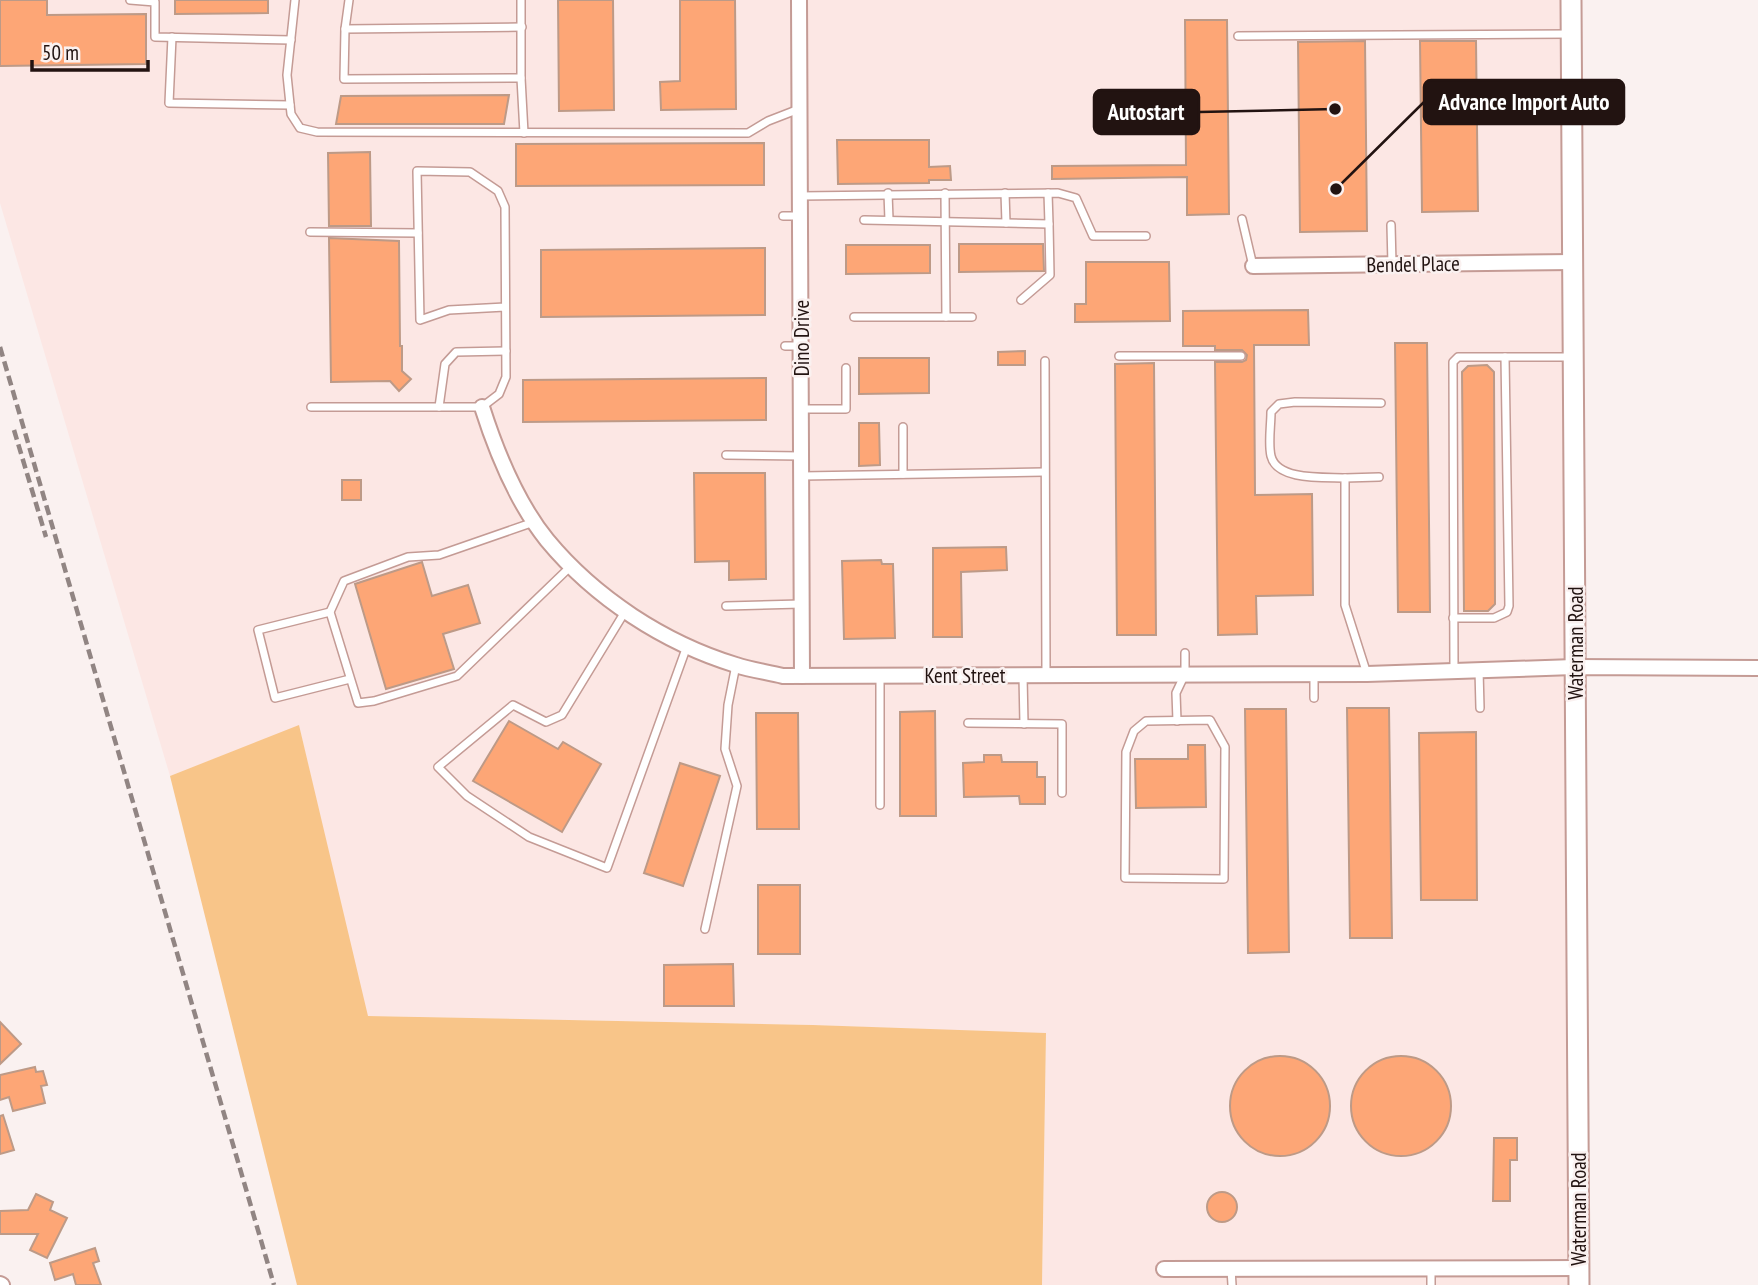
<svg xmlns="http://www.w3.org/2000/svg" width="1758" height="1285" font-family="'PT Sans Narrow',sans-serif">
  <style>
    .built { fill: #fce7e4 }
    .green { fill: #f8c589 }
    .building { fill: #fda676; stroke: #bd9a87; stroke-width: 2 }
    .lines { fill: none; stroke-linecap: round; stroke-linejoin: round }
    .service-casing { stroke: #c49b95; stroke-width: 10 }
    .minor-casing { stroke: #c49b95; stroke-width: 18 }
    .secondary-casing { stroke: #c49b95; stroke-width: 23 }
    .service { stroke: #fff; stroke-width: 7 }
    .minor { stroke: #fff; stroke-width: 14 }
    .secondary { stroke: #fff; stroke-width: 19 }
    .rail { stroke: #918583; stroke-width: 4.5; stroke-dasharray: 10 5; stroke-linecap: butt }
    .labels { text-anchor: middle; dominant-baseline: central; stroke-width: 5; stroke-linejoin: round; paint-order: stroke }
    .street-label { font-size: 21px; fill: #221311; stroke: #faf1f0 }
    .leader { fill: none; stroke: #221311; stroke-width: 2.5 }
    .callout-dot { fill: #221311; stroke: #faf1f0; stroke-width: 2.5 }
    .callout { fill: #221311; stroke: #221311; stroke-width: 2.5 }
    .callout-label { font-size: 23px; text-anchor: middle; font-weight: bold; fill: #fff }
  </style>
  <rect width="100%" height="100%" fill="#faf1f0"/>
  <polygon class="built" points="0,0 1571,0 1579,1285 1042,1285 1046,1034 813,1025 367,1016 299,726 170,776 0,203"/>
  <polygon class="green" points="299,725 368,1016 813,1025 1046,1033 1042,1285 297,1285 170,776"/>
  <g class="building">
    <polygon points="0,0 47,0 47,15 146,14 146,64 0,66"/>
    <polygon points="175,0 268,0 268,13 175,14"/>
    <polygon points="558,0 613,0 614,110 559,111"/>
    <polygon points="680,0 735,0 736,109 661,110 660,82 680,81"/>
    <polygon points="1185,20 1227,20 1229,214 1187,215 1187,177 1052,179 1052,166 1186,165"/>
    <polygon points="1365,41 1367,231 1300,232 1298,42"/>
    <polygon points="1420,41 1476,41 1478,211 1422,212"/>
    <polygon points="509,95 504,124 336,124 341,96"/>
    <polygon points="837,140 929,140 929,167 950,166 951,180 929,180 929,183 838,184"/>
    <polygon points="764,143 764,185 516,186 516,144"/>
    <polygon points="370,152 371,226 329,226 328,153"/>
    <polygon points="329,238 399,241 400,346 402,346 402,371 411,379 399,391 390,381 331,382"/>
    <polygon points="959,244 1043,244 1044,271 959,272"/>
    <polygon points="846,245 930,245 930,273 846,274"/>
    <polygon points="765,248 765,315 541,317 541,250"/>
    <polygon points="1086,262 1169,262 1170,321 1075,322 1075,304 1086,304"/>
    <polygon points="1308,310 1309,345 1254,345 1255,495 1312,494 1313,595 1256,596 1257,634 1218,635 1215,362 1242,362 1246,360 1247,355 1242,350 1215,350 1215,346 1183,346 1183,311"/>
    <polygon points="1395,343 1427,343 1430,612 1398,612"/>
    <polygon points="1025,351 1025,365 998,365 998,352"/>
    <polygon points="859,358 929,358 929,393 859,394"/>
    <polygon points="1154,363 1156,635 1117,635 1115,364"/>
    <polygon points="1487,365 1494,372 1495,604 1488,611 1464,611 1462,372 1468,366"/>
    <polygon points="766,378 766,420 523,422 523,380"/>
    <polygon points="859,423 879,423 880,465 859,466"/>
    <polygon points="694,473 765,473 766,579 729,580 729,561 695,562"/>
    <rect x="342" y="480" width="19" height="20"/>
    <polygon points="1006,547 1007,570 961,572 962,637 933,637 933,548"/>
    <polygon points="881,560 882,564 893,564 895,638 844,639 842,561"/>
    <polygon points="422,562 432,596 468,585 480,623 443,634 454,669 386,689 355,584"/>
    <polygon points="1347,708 1389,708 1392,938 1350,938"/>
    <polygon points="1245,709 1286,709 1289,952 1248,953"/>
    <polygon points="935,711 936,816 900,816 900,712"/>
    <polygon points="756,713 798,713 799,829 757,829"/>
    <polygon points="509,721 558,749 563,742 601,764 562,832 473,781"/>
    <polygon points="1476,732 1477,900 1421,900 1419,733"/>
    <polygon points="1188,745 1205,745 1206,807 1136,808 1135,759 1188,759"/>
    <polygon points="984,755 1001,755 1002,762 1037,762 1037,777 1045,777 1045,804 1020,804 1019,796 964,797 963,763 984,762"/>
    <polygon points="680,763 720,776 683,886 644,873"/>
    <rect x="758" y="885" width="42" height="69"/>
    <polygon points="733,964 734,1006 664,1006 664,965"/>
    <polygon points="0,1022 21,1044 0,1064"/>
    <circle cx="1401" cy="1106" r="50"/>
    <circle cx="1280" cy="1106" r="50"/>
    <polygon points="35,1067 36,1072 43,1071 47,1085 41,1086 45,1103 13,1111 9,1097 0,1100 0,1075"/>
    <polygon points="3,1115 14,1150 0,1154 0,1116"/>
    <polygon points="1494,1138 1517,1138 1517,1160 1510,1160 1510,1201 1493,1201"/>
    <circle cx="1222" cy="1207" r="15"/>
    <polygon points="36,1194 53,1202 50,1210 67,1218 47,1258 30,1250 38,1234 0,1234 0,1211 28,1210"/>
    <polygon points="95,1248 99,1261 93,1263 101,1285 76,1285 73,1274 55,1280 50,1263"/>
  </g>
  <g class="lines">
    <g class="service-casing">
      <g id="service">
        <polyline points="130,0 155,2 155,37 291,40"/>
        <polyline points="295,0 287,75 291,114 300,128 317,132 748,133 768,121 799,109"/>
        <polyline points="349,0 345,29 344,79 521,78"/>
        <polyline points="521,0 521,78 524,133"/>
        <polyline points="345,29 522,27"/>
        <polyline points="1238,36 1571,34"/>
        <polyline points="172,37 169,103 290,105"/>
        <polyline points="888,193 889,220"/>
        <polyline points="945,193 946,317"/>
        <polyline points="1005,193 1006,223"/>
        <polyline points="800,196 1058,193 1076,198 1093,236 1146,236"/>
        <polyline points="783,216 800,216"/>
        <polyline points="1242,219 1253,266"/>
        <polyline points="864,220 1049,224 1048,193"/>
        <polyline points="1391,225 1392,264"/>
        <polyline points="310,232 418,233"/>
        <polyline points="1021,300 1050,275 1049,224"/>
        <polyline points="854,317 972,317"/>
        <polyline points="785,346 800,346"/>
        <polyline points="1119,356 1241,356"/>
        <polyline points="1045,361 1046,674"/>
        <polyline points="311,407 482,407 499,394 506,377 505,207 498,191 470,172 417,171 420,320 449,310 505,307"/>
        <polyline points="439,407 445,364 456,352 506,351"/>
        <polyline points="802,409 846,409 846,368"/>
        <polyline points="726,455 801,456"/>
        <polyline points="903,474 903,427"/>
        <polyline points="802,476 1044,472"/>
        <polyline points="1345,478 1379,477"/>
        <polyline points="534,522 439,555 408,557 344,581 330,612 358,703 374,701 457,676 571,566"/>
        <polyline points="726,606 801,604"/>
        <polyline points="626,610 562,715 546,722 513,705 438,767 467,796 529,837 607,868 687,646"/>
        <polyline points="330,612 258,630 275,698 350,679"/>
        <polyline points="1453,618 1494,618 1507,612 1509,606 1505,357"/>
        <polyline points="1454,670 1453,362 1458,357 1573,357"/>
        <polyline points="1479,670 1480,708"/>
        <path d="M 1367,674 L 1345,605 L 1345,478 C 1325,477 1277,481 1271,456 C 1268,443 1271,426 1271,412 L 1279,404 L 1295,402 L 1381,403"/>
        <polyline points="1314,675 1314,698"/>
        <polyline points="880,676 880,805"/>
        <polyline points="1023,676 1024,724"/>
        <polygon points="1210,720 1225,747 1224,879 1125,878 1126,752 1134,731 1146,721"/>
        <polyline points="1177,721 1176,693 1185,674 1185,653"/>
        <polyline points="968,723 1062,724 1062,793"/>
        <polyline points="705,929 737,786 725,749 728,705 736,665"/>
        <polyline points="1431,1268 1431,1285"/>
        <polyline points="1231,1269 1232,1285"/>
      </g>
    </g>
    <g class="minor-casing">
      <g id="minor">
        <polyline points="799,0 802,676"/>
        <polyline points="1253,266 1573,262"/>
        <path d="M 482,407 C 496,451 518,504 547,540 C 595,598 664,643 736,665 C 751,670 767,672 783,676 L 1367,674 L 1574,667 L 1758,668"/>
        <polyline points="1164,1269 1578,1268"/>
        <polyline points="0,1284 2,1285"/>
      </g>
    </g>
    <g class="secondary-casing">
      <polyline id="secondary" points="1571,0 1579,1285"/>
    </g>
    <use href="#service" class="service"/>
    <use href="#minor" class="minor"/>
    <use href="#secondary" class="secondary"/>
    <g class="rail">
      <polyline points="0,347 274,1285"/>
      <polyline points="14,430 46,537"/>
    </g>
  </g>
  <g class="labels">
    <g class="street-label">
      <text transform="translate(1413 264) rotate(-1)">Bendel Place</text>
      <text transform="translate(801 338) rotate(-90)">Dino Drive</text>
      <text transform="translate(1575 643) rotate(-90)">Waterman Road</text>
      <text x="965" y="675">Kent Street</text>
      <text transform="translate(1578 1209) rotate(-90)">Waterman Road</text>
    </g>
  </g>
  <path class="leader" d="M1336 189L1424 102M1335 109L1199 112"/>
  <g class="callout-dot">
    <circle cx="1336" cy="189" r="7"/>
    <circle cx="1335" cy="109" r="7"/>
  </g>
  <g class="callout">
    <rect x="1424" y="80" width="200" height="44" rx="7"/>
    <rect x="1094" y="90" width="105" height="44" rx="7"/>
  </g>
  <g class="callout-label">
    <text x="1524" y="110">Advance Import Auto</text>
    <text x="1146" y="120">Autostart</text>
  </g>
  <path d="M32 60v10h116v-10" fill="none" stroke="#221311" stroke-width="3.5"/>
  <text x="42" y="60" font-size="21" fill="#221311" stroke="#faf1f0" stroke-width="5" paint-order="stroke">50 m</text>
</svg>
